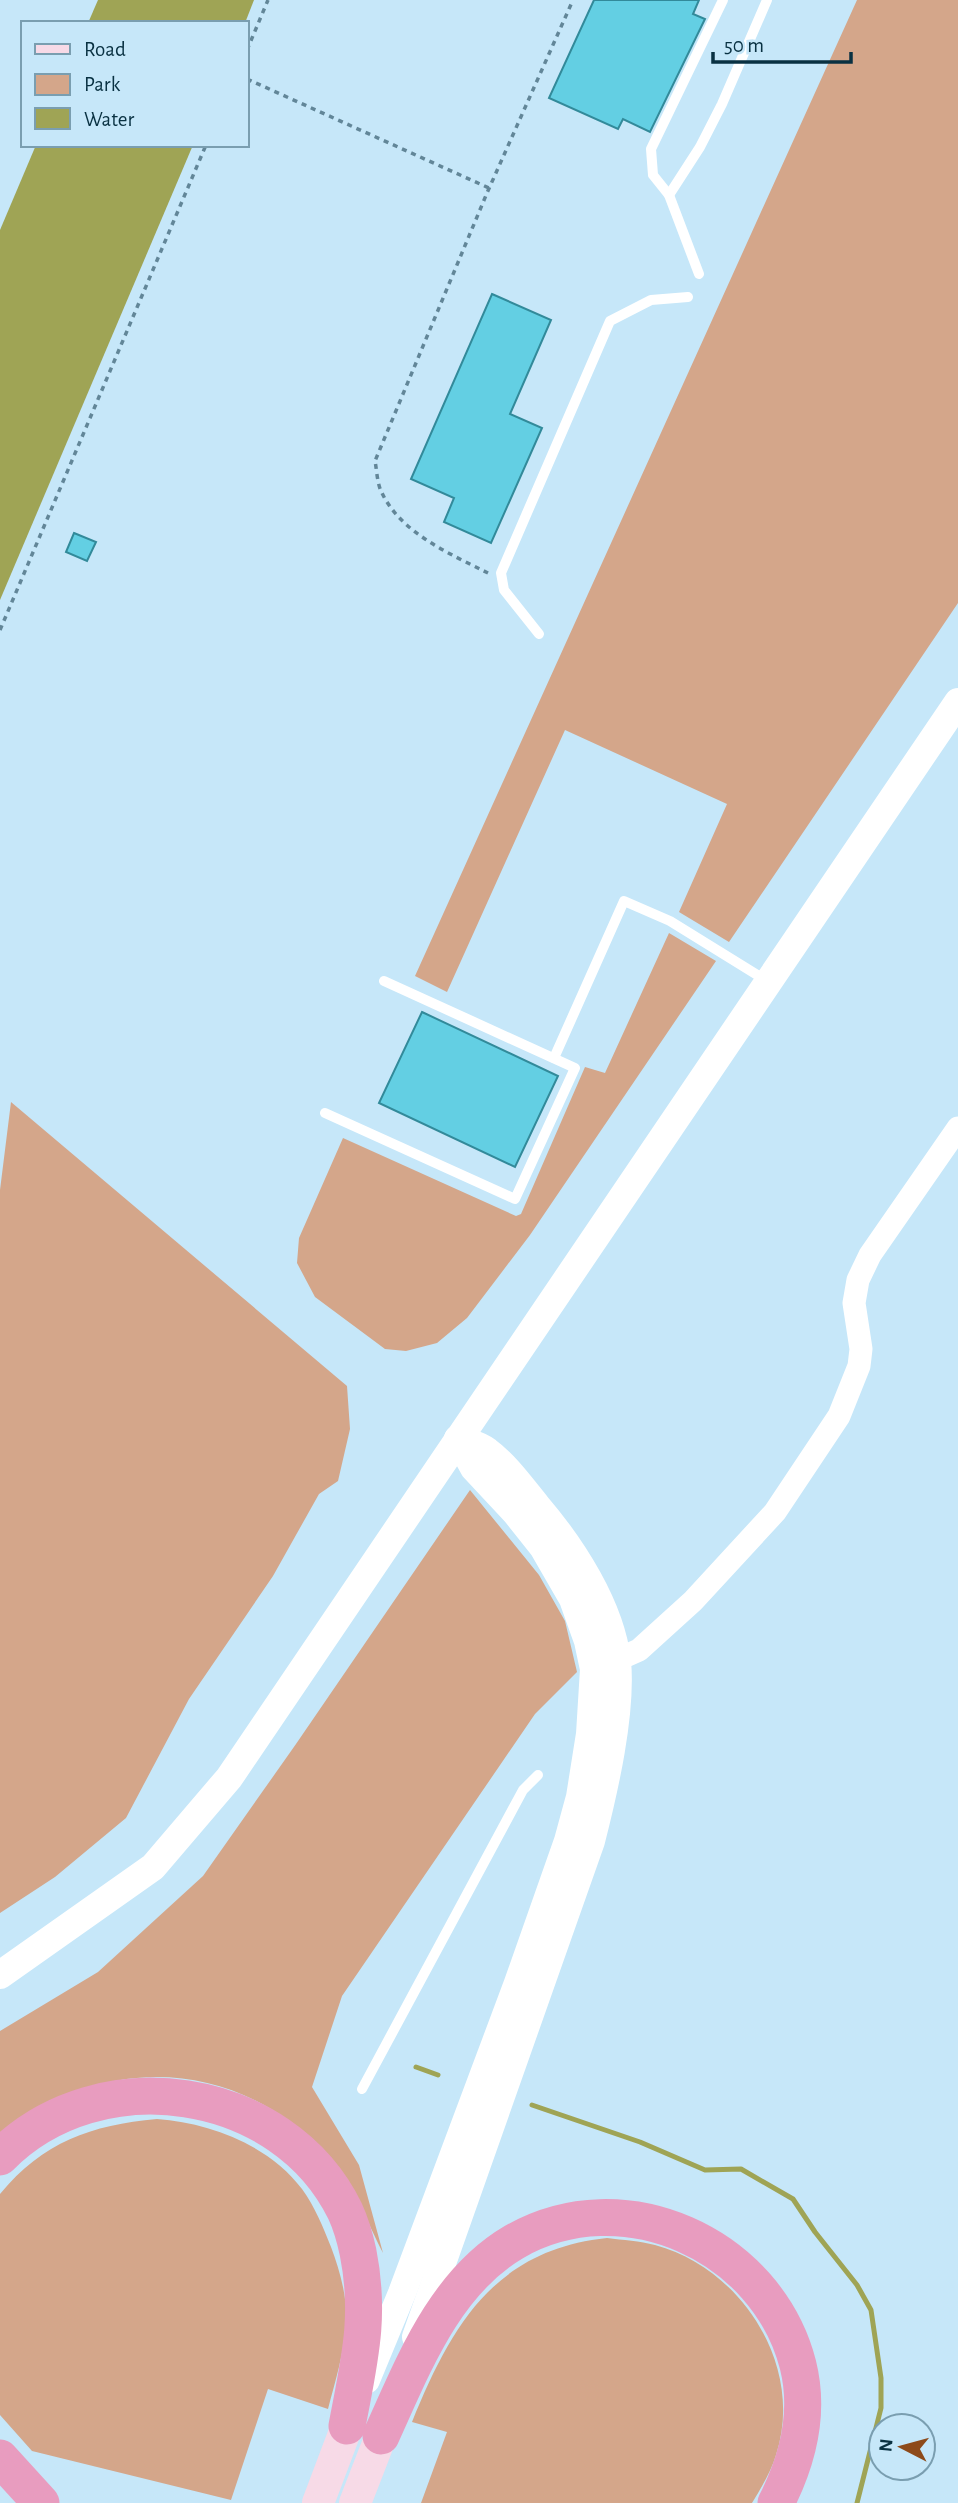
<svg xmlns="http://www.w3.org/2000/svg" width="958" height="2503" font-family="'Alegreya Sans',sans-serif">
  <style>
    .green { fill: #d4a68a }
    .water { fill: #9fa455 }
    .lines { fill: none; stroke-linecap: round; stroke-linejoin: round }
    .stream { stroke: #9fa455; stroke-width: 5 }
    .building { fill: #63cfe3; stroke: #328a9a; stroke-width: 2 }
    .path { stroke: #628698; stroke-width: 3.5; stroke-dasharray: 5 5; stroke-linecap: butt }
    .service { stroke: #fff; stroke-width: 10 }
    .minor { stroke: #fff; stroke-width: 23 }
    .tertiary { stroke: #fff; stroke-width: 28 }
    .secondary { stroke: #f7dae7; stroke-width: 32 }
    .trunk { stroke: #e89cbf; stroke-width: 37 }
  </style>
  <rect width="100%" height="100%" fill="#c6e7f9"/>
  <g class="green">
    <polygon points="857,0 958,0 958,603 729,942 679,912 727,804 565,730 447,992 415,976"/>
    <polygon points="669,933 716,961 530,1235 467,1318 437,1343 406,1351 385,1349 315,1297 297,1263 299,1238 343,1138 516,1216 521,1214 585,1067 605,1073"/>
    <polygon points="11,1102 347,1386 350,1429 338,1481 319,1494 273,1576 189,1699 126,1818 55,1877 0,1913 0,1190"/>
    <path d="M 470,1490 L 539,1575 L 565,1621 L 577,1672 L 535,1714 L 342,1996 L 312,2087 L 359,2165 L 383,2253 C 367,2222 353,2183 329,2157 C 238,2057 104,2052 0,2135 L 0,2031 L 98,1972 L 203,1876 L 296,1744 Z"/>
    <path d="M 157,2119 C 210,2123 269,2145 302,2189 C 315,2207 323,2227 331,2247 C 340,2271 348,2299 346,2325 C 344,2353 335,2382 328,2409 L 268,2389 L 231,2500 L 32,2451 L 0,2415 L 0,2194 C 43,2142 91,2125 157,2119 Z"/>
    <path d="M 607,2238 C 623,2240 640,2241 655,2245 C 742,2268 805,2367 776,2455 C 771,2472 761,2488 752,2503 L 421,2503 L 447,2432 L 412,2422 C 451,2326 494,2250 607,2238 Z"/>
  </g>
  <g class="water">
    <polygon points="98,0 254,0 245,23 88,23"/>
    <polygon points="36,145 193,145 0,600 0,230"/>
  </g>
  <g class="lines">
    <g class="stream">
      <polyline points="416,2067 438,2075"/>
      <polyline points="532,2105 640,2142 705,2170 741,2169 793,2199 815,2232 857,2285 871,2310 881,2378 881,2408 857,2503"/>
    </g>
  </g>
  <g class="building">
    <polygon points="594,0 699,0 693,14 705,19 650,132 623,119 618,129 549,98"/>
    <polygon points="492,294 551,320 510,414 542,428 491,543 444,522 454,498 411,479"/>
    <polygon points="74,533 96,542 87,561 66,552"/>
    <polygon points="422,1012 558,1076 515,1167 379,1103"/>
  </g>
  <g class="lines">
    <g class="path">
      <polyline points="247,50 268,0"/>
      <polyline points="247,79 489,188"/>
      <path d="M 488,573 C 450,554 401,533 382,493 C 377,484 377,471 375,461 L 487,193 L 573,0"/>
      <polyline points="0,630 206,145"/>
    </g>
    <g class="service">
      <polyline points="669,195 700,147 722,104 767,0"/>
      <polyline points="699,274 669,195 653,175 651,149 723,0"/>
      <polyline points="539,634 504,590 501,573 610,321 651,300 688,297"/>
      <polyline points="554,1058 624,901 670,921 767,981"/>
      <polyline points="325,1113 515,1199 575,1068 384,981"/>
      <polyline points="362,2089 523,1790 538,1775"/>
    </g>
    <polyline class="minor" points="603,1666 639,1650 693,1601 775,1512 839,1416 859,1366 861,1349 854,1303 858,1280 870,1255 958,1128"/>
    <g class="tertiary">
      <polyline points="0,1975 153,1867 229,1778 958,702"/>
      <path d="M 416,2337 L 591,1841 C 604,1790 622,1713 617,1661 C 611,1607 572,1547 537,1506 C 523,1489 505,1464 487,1451 C 480,1445 467,1442 458,1439"/>
      <polyline points="366,2380 402,2293 518,1983 568,1841 580,1797 590,1734 594,1669 588,1641 573,1599 543,1547 516,1513 474,1468 458,1439"/>
    </g>
    <g class="secondary">
      <polyline points="318,2503 347,2426"/>
      <polyline points="355,2503 381,2436"/>
    </g>
    <g class="trunk">
      <path d="M 0,2157 C 99,2057 283,2084 345,2211 C 351,2224 355,2238 358,2252 C 371,2317 359,2362 347,2426"/>
      <path d="M 381,2436 C 413,2366 444,2283 514,2242 C 623,2179 767,2244 798,2365 C 810,2413 798,2460 776,2503"/>
      <polyline points="0,2458 41,2503"/>
    </g>
  </g>
  <rect x="21" y="21" width="228" height="126" fill="#c6e7f9" stroke="#7a9eb0" stroke-width="2"/>
  <rect x="35" y="44" width="35" height="10" fill="#f7dae7" stroke="#7a9eb0" stroke-width="2"/>
  <text x="84" y="56" font-size="21" fill="#093142">Road</text>
  <rect x="35" y="74" width="35" height="21" fill="#d4a68a" stroke="#7a9eb0" stroke-width="2"/>
  <text x="84" y="91" font-size="21" fill="#093142">Park</text>
  <rect x="35" y="108" width="35" height="21" fill="#9fa455" stroke="#7a9eb0" stroke-width="2"/>
  <text x="84" y="126" font-size="21" fill="#093142">Water</text>
  <g transform="translate(902 2447) rotate(276)"><circle r="33" fill="#c6e7f9" stroke="#7a9eb0" stroke-width="2"/>
  <path d="M0-5L12 26L0 18L-12 26Z" fill="#8d4a1a"/>
  <text y="-10" font-size="19" font-weight="bold" text-anchor="middle" fill="#093142">N</text>
  </g>
  <path d="M713 52v10h138v-10" fill="none" stroke="#093142" stroke-width="3.5"/>
  <text x="724" y="52" font-size="21" fill="#093142" stroke="#c6e7f9" stroke-width="5" paint-order="stroke">50 m</text>
</svg>
